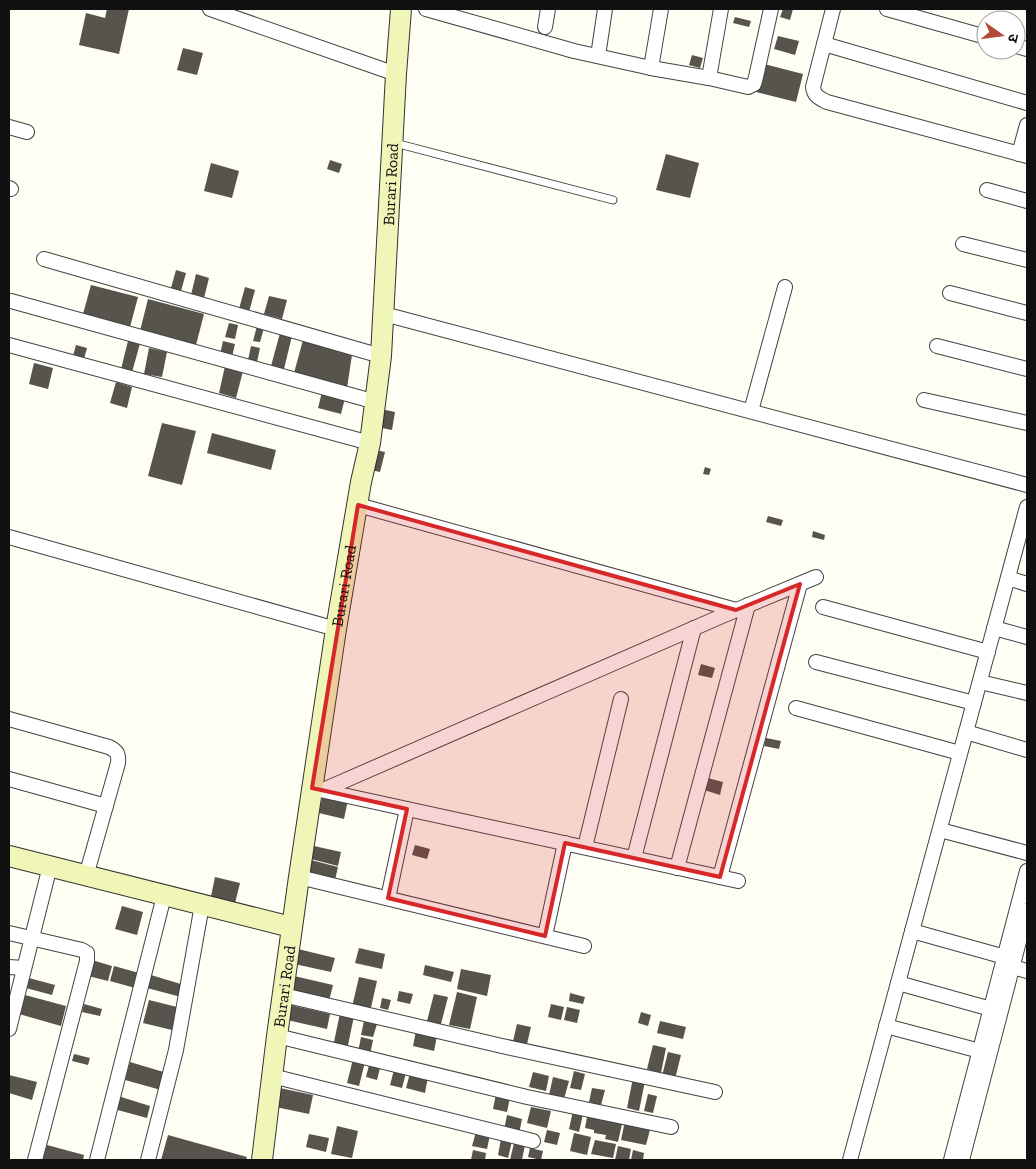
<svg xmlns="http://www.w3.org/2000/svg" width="1036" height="1169" font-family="'Zilla Slab','Noto Sans Devanagari',serif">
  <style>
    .building { fill: #57534d }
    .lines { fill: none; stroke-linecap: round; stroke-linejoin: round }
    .lane-casing { stroke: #434343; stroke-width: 9 }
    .street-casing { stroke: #434343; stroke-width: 16 }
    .secondary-casing { stroke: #323232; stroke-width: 22 }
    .lane { stroke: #fff; stroke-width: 7 }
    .street { stroke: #fff; stroke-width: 14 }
    .secondary { stroke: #f0f6b7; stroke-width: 20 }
    .marked { fill: #d62828; fill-opacity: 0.2; stroke: #d62828; stroke-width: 4; stroke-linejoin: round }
    .labels { text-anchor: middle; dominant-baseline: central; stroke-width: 5; stroke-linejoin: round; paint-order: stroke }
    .street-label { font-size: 16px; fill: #101010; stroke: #fff }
  </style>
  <rect width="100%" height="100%" fill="#fefef4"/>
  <g class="building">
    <polygon points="107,9 129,9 119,54 79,45 86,13 105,18"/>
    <polygon points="783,9 793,9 790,20 780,17"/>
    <polygon points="735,17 751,21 749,27 733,23"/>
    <polygon points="778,36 799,41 795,55 774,49"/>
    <polygon points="183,48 203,53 197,75 177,70"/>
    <polygon points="692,55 703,58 700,68 689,65"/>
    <polygon points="764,64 803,74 796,102 756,92"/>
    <polygon points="666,154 699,163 690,198 656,190"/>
    <polygon points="330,160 342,164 339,173 327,169"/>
    <polygon points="211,163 239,171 232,198 204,191"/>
    <polygon points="176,270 186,273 181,291 171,288"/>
    <polygon points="196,274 209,278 204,298 191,295"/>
    <polygon points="91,285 138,297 130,327 83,314"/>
    <polygon points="245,287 255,290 249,312 239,309"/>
    <polygon points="269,296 287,300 282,319 264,314"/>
    <polygon points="148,299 204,314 196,345 140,331"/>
    <polygon points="229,323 238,325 235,339 225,337"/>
    <polygon points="257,326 264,328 260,342 253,341"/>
    <polygon points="280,333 292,336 284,369 271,366"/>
    <polygon points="129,337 141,340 132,372 121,369"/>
    <polygon points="303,340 352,355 347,388 294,373"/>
    <polygon points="223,341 235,344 232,357 220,354"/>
    <polygon points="76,345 87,348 84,359 73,356"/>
    <polygon points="251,346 260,348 257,362 248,360"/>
    <polygon points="149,348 167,352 162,377 144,374"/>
    <polygon points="34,363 53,368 48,389 29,384"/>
    <polygon points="225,366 243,371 236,398 219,393"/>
    <polygon points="116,382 132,387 127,408 110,403"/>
    <polygon points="322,392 345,398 341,414 318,408"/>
    <polygon points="381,409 395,412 392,430 377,427"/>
    <polygon points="162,423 196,431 182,485 148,476"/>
    <polygon points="212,433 276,450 271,470 207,453"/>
    <polygon points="376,450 385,452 380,472 371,470"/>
    <polygon points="705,467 711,469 709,475 703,474"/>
    <polygon points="768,516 783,520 781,526 766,522"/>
    <polygon points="813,531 825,535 824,540 812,537"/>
    <polygon points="701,664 715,668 712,678 698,675"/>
    <polygon points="766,738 781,741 779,749 764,746"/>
    <polygon points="704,777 723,782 720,795 701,789"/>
    <polygon points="323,794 348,800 344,819 319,813"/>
    <polygon points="415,845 430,849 427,859 412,855"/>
    <polygon points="314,846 341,852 338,866 311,859"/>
    <polygon points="311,860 338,867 335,880 308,873"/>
    <polygon points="215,877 240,883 234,907 210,901"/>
    <polygon points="122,906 143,912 137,935 115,929"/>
    <polygon points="294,948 335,958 331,972 290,963"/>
    <polygon points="359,948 385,954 382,969 355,963"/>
    <polygon points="92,960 112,966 108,981 88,976"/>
    <polygon points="425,965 454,972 451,982 423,975"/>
    <polygon points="114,966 139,973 135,988 110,981"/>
    <polygon points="461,969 491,975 487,996 457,989"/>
    <polygon points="151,975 184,985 181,997 147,988"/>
    <polygon points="294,976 333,985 329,1001 291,992"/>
    <polygon points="359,977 377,981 370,1012 352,1007"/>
    <polygon points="29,978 55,985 52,995 26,988"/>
    <polygon points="399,991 413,994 410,1004 397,1001"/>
    <polygon points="457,992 477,997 470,1029 449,1025"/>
    <polygon points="570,993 585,997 583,1004 569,1001"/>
    <polygon points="434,994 448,997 441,1024 427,1021"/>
    <polygon points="25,995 66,1006 61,1026 19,1014"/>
    <polygon points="382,998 391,1000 388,1010 380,1008"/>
    <polygon points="149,1000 177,1007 172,1030 143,1023"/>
    <polygon points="84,1004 102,1009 100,1016 82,1012"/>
    <polygon points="551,1004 564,1007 561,1020 548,1017"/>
    <polygon points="290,1005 330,1014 327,1029 287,1020"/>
    <polygon points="567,1007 580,1010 577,1023 564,1020"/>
    <polygon points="641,1012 651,1015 648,1026 638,1023"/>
    <polygon points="340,1013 354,1016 347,1050 333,1047"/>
    <polygon points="364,1021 377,1024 373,1037 361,1035"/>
    <polygon points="660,1021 686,1027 683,1039 657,1033"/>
    <polygon points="517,1024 531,1027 527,1044 513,1041"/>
    <polygon points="416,1031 437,1036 434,1051 413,1046"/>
    <polygon points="361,1037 373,1040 370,1055 358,1052"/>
    <polygon points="653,1045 666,1048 661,1073 647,1069"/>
    <polygon points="668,1052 681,1055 675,1079 662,1076"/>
    <polygon points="74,1054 90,1058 88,1065 72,1061"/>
    <polygon points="353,1059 365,1062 359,1086 347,1083"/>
    <polygon points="130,1062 167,1073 161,1090 125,1080"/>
    <polygon points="369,1065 380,1068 377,1080 366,1077"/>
    <polygon points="394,1070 406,1073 402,1088 390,1085"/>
    <polygon points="574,1071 585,1074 581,1090 570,1088"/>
    <polygon points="533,1072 549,1076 546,1091 529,1087"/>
    <polygon points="410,1073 428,1077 425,1093 406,1088"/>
    <polygon points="9,1075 37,1082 32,1100 9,1093"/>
    <polygon points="553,1077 569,1081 564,1099 549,1095"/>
    <polygon points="633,1078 645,1081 639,1111 627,1108"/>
    <polygon points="275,1087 313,1095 309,1114 271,1106"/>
    <polygon points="592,1088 605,1090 601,1105 589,1102"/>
    <polygon points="496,1094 510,1097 507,1112 493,1109"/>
    <polygon points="648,1094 657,1096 653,1113 644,1111"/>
    <polygon points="118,1096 150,1106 147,1118 114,1109"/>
    <polygon points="531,1107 551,1111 547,1128 527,1123"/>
    <polygon points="573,1111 583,1114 579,1132 569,1129"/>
    <polygon points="588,1112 609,1117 608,1121 622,1124 618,1142 605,1139 606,1135 594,1133 594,1130 585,1128"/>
    <polygon points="507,1115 522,1119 519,1134 504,1130"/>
    <polygon points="625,1121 651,1126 646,1145 621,1140"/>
    <polygon points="337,1126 358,1131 352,1158 331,1154"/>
    <polygon points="547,1130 560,1133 557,1145 544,1142"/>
    <polygon points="476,1132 490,1135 487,1149 472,1146"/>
    <polygon points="574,1133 591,1137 587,1155 570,1151"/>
    <polygon points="309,1134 329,1138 326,1152 306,1147"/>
    <polygon points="168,1135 247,1157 246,1160 161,1160"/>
    <polygon points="501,1139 512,1141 508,1158 498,1155"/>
    <polygon points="595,1140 616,1144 613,1158 591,1154"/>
    <polygon points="514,1143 525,1145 522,1160 510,1160"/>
    <polygon points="47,1145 84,1155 83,1160 42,1160"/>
    <polygon points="618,1146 631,1149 629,1160 615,1160"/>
    <polygon points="530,1148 543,1151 541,1160 528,1157"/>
    <polygon points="473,1150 486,1153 485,1160 471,1160"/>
    <polygon points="633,1150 644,1153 643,1160 631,1160"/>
  </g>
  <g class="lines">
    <g class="lane-casing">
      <polyline id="lane" points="395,143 613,200"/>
    </g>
    <g class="street-casing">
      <g id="street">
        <polyline points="210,9 396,74"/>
        <polyline points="426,9 574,51 651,68 709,78 748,87 754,84 756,77 771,9"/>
        <path d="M 833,9 L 813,87 C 814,96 819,98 827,102 L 1027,156"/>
        <polyline points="887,9 986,37"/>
        <polyline points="545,27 548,9"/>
        <polyline points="824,44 1027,103"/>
        <polyline points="1016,46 1027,49"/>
        <polyline points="598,56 605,9"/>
        <polyline points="651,68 661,9"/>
        <polyline points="709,78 721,9"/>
        <polyline points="9,127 27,132"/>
        <polyline points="1019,154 1027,125"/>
        <polyline points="9,188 11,189"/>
        <polyline points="987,190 1027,201"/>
        <polyline points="963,244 1027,260"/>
        <polyline points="44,259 381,356"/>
        <polyline points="950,293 1027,313"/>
        <polyline points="11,301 376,402"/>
        <polyline points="384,314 1027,485"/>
        <polyline points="9,345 370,443"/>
        <polyline points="937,346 1027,369"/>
        <polyline points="924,400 1027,423"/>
        <polyline points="751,411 785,287"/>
        <polyline points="358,505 736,610"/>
        <polyline points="9,537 336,629"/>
        <polyline points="1008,578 1027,584"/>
        <polyline points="823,607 988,652"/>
        <polyline points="994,628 1027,637"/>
        <polyline points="816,662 974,703"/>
        <polyline points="980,682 1027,693"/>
        <polyline points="796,708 960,753"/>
        <path d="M 9,719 L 109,747 C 117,751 119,754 118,763 L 86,876"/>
        <polyline points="966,732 1027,750"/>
        <polyline points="9,779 106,806"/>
        <polyline points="320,790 738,881"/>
        <polyline points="323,790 722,616 816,577"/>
        <polyline points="940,830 1027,853"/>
        <polyline points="585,847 621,699"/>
        <polyline points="634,858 694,628"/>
        <polyline points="677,868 748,605"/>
        <polyline points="299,877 584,946"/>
        <polyline points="720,877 800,584"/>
        <polyline points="388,898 407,809"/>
        <polyline points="912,931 1005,957"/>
        <polyline points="9,933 82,950 87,953 87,961 35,1160"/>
        <polyline points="545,936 565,843"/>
        <polyline points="9,967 24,968"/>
        <polyline points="1012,967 1027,971"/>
        <polyline points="898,983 991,1009"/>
        <polyline points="283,995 502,1046 715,1092"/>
        <polyline points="886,1026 980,1051"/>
        <polyline points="9,1029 50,866"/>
        <polyline points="277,1036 527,1097 671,1127"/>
        <polyline points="272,1076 533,1141"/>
        <polyline points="97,1160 164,896"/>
        <polyline points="148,1160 176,1050 202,905"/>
        <polyline points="850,1160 1027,507"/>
        <polyline points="951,1160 1027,871"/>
        <polyline points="962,1160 1027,911"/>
      </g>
    </g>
    <g class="secondary-casing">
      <g id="secondary">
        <polyline points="9,856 291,927"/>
        <path id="s1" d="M 262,1160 L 277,1036 L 299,877 L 336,629 L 361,482 L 370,443 L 381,356 L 396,74 L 401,9"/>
      </g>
    </g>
    <use href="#lane" class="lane"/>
    <use href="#street" class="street"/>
    <use href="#secondary" class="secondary"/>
  </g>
  <path class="marked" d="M 358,505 L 736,610 L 800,584 L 720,877 L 565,843 L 545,936 L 388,898 L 407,809 L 312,788 Z"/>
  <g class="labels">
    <g class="street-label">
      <text stroke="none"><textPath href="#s1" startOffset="985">Burari Road</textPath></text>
      <text stroke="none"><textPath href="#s1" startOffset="580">Burari Road</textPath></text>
      <text stroke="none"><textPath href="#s1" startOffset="175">Burari Road</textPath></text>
    </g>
  </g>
  <rect width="1036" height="1169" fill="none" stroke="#101010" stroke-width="20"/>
  <g transform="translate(1001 35) rotate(104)"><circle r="24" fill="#ffffff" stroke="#9f9f9f"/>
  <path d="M0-4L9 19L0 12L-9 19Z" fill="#b14b37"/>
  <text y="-8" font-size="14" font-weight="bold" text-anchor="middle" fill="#101010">उ</text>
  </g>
</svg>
